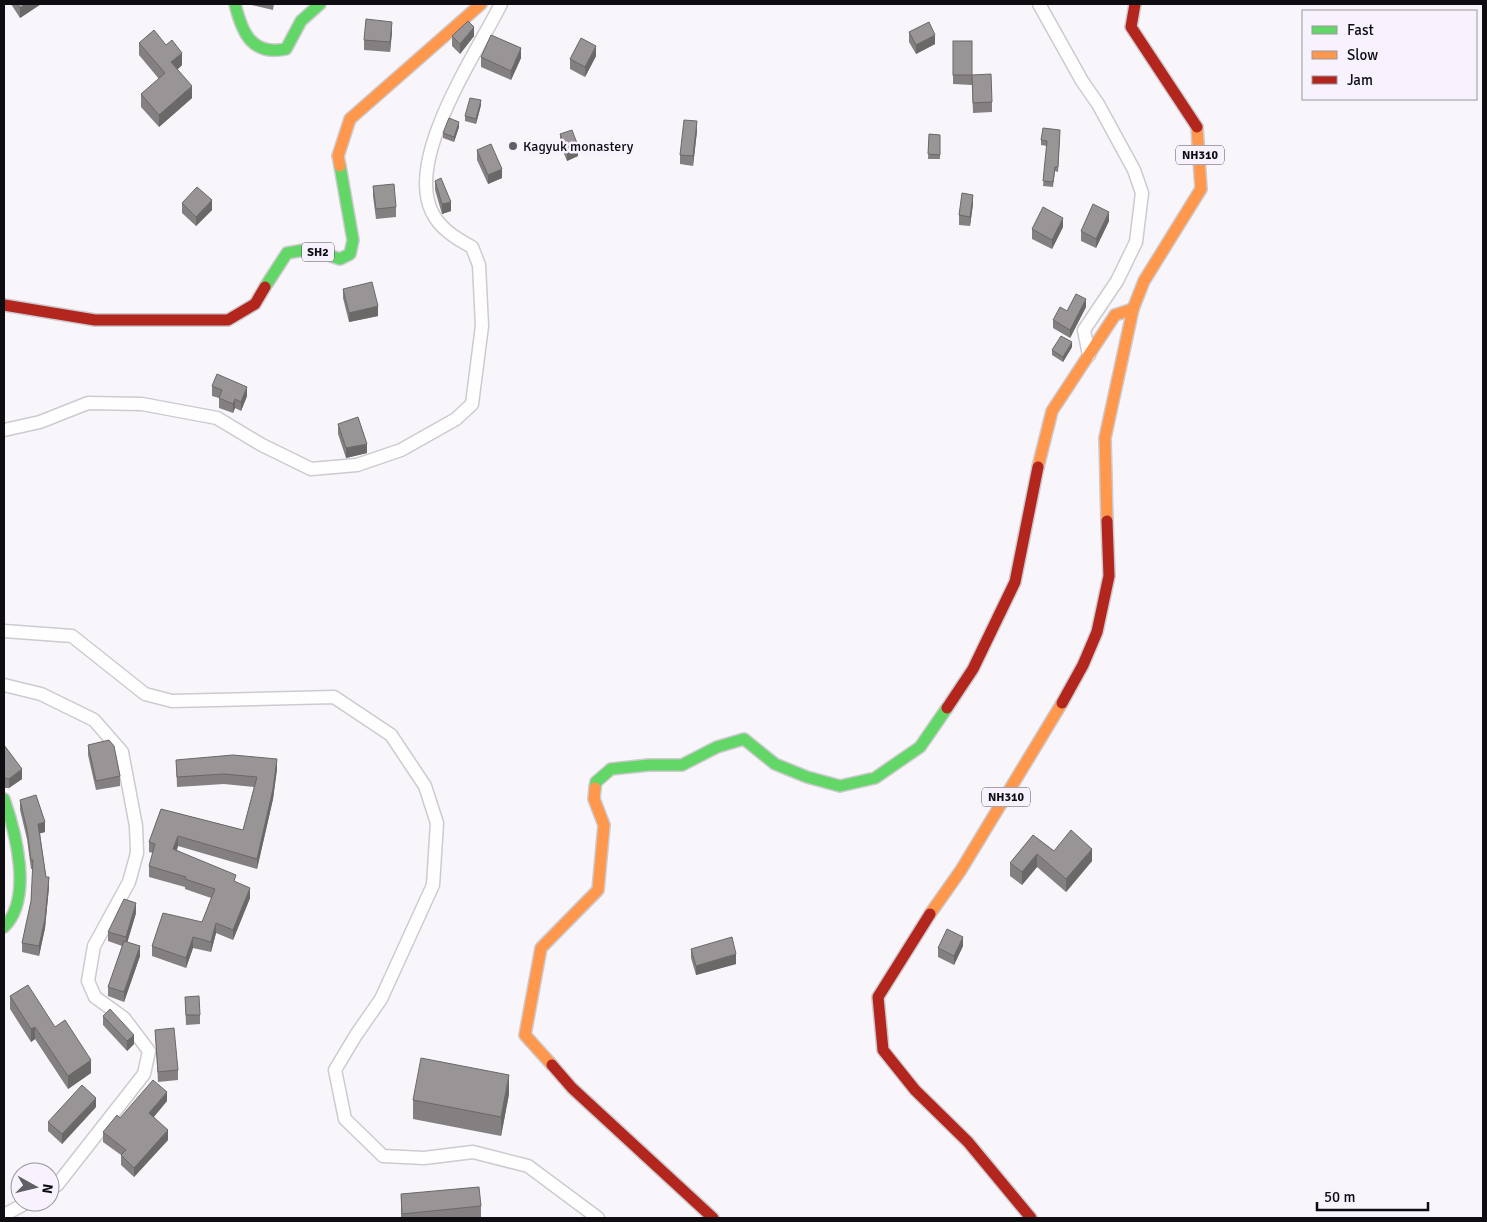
<svg xmlns="http://www.w3.org/2000/svg" width="1487" height="1222" font-family="Signika,sans-serif">
  <style>
    .lines { fill: none; stroke-linecap: round; stroke-linejoin: round }
    .street-casing { stroke: #cdcad0; stroke-width: 15 }
    .fast-casing { stroke: #cdcad0; stroke-width: 14 }
    .slow-casing { stroke: #cdcad0; stroke-width: 14 }
    .jam-casing { stroke: #cdcad0; stroke-width: 14 }
    .street { stroke: #fefefe; stroke-width: 12 }
    .fast { stroke: #63d668; stroke-width: 11 }
    .slow { stroke: #ff974d; stroke-width: 11 }
    .jam { stroke: #b3261e; stroke-width: 11 }
    .wall { fill: #847f80 }
    .shaded-wall { fill: #6b6868 }
    .building { fill: #999495; stroke: #6b6868 }
    .poi-dot { fill: #615e64; stroke: #f8f2fe; stroke-width: 2 }
    .labels { text-anchor: middle; dominant-baseline: central; stroke-width: 5; stroke-linejoin: round; paint-order: stroke }
    .shield { fill: #f8f2fe; stroke: #555159; stroke-width: 1 }
    .shield-label { font-size: 12px; font-weight: bold; fill: #0f0c12 }
    .poi-label { font-size: 14px; fill: #0f0c12; stroke: #f8f2fe; text-anchor: start }
  </style>
  <rect width="100%" height="100%" fill="#f8f5fb"/>
  <g class="lines">
    <g class="street-casing">
      <g id="street">
        <polyline points="1039,4 1082,81 1098,104 1134,170 1142,193 1136,242 1117,281 1084,330 1089,355"/>
        <path d="M 4,430 L 40,422 L 88,403 L 142,404 L 217,418 L 262,445 L 311,469 L 357,465 L 401,450 L 456,419 L 472,404 L 482,326 L 479,265 L 472,247 C 457,239 440,229 432,212 C 405,158 476,54 501,4"/>
        <polyline points="4,631 72,636 145,694 172,701 334,697 391,735 425,786 437,823 433,885 381,999 356,1035 335,1070 345,1119 383,1156 424,1158 473,1152 528,1166 598,1218"/>
        <polyline points="4,685 41,694 94,720 122,752 136,826 137,853 129,882 94,946 88,981 95,997 124,1018 149,1051 144,1074 57,1185 50,1189"/>
        <polyline points="4,1215 28,1202"/>
      </g>
    </g>
    <g class="fast-casing">
      <g id="fast">
        <path d="M 235,4 C 242,33 252,56 286,49 L 301,21 L 320,4"/>
        <polyline points="265,287 287,253 310,249 340,259 350,254 353,240 340,166"/>
        <polyline points="595,788 596,782 611,769 649,765 682,765 717,747 744,739 775,764 807,777 840,786 875,778 920,747 947,708"/>
        <path d="M 4,799 C 16,833 33,899 4,927"/>
      </g>
    </g>
    <g class="slow-casing">
      <g id="slow">
        <polyline points="340,166 338,156 350,119 481,4"/>
        <polyline points="1038,467 1052,411 1115,315 1133,309"/>
        <polyline points="1107,521 1105,438 1133,309 1144,281 1201,189 1197,127"/>
        <polyline points="930,914 961,870 1062,703"/>
        <polyline points="552,1065 525,1035 541,948 598,890 604,825 594,799 595,788"/>
      </g>
    </g>
    <g class="jam-casing">
      <g id="jam">
        <polyline points="1135,4 1131,27 1197,127"/>
        <polyline points="4,305 95,320 228,320 255,304 265,287"/>
        <polyline points="1062,703 1083,665 1097,632 1109,576 1107,521"/>
        <polyline points="947,708 973,669 1015,582 1038,467"/>
        <polyline points="930,914 878,997 883,1050 915,1090 968,1142 1031,1218"/>
        <polyline points="552,1065 572,1088 713,1218"/>
      </g>
    </g>
    <use href="#street" class="street"/>
    <use href="#fast" class="fast"/>
    <use href="#slow" class="slow"/>
    <use href="#jam" class="jam"/>
  </g>
  <g class="wall">
    <polygon points="11,4 41,4 20,18"/>
    <polygon points="247,4 274,4 273,10"/>
    <polygon points="392,32 390,52 364,50 364,40"/>
    <polygon points="909,32 935,44 916,54 909,42"/>
    <polygon points="452,36 474,36 460,54 452,46"/>
    <polygon points="953,41 972,75 992,102 992,112 973,113 972,85 953,84"/>
    <polygon points="139,43 182,65 177,70 192,98 159,127 141,107 141,94 159,79 139,55"/>
    <polygon points="596,56 585,77 570,69 570,59"/>
    <polygon points="481,57 521,58 511,80 481,67"/>
    <polygon points="481,105 476,124 465,121 465,116"/>
    <polygon points="459,127 454,142 443,138 443,133"/>
    <polygon points="697,131 693,166 680,164 680,155"/>
    <polygon points="560,134 578,156 567,161 560,144"/>
    <polygon points="929,134 940,135 940,159 928,159"/>
    <polygon points="1060,135 1058,172 1055,171 1053,187 1043,186 1047,146 1041,145 1041,140"/>
    <polygon points="477,150 502,178 488,184 477,160"/>
    <polygon points="435,181 451,211 442,214 435,190"/>
    <polygon points="373,186 396,207 396,217 376,219 373,196"/>
    <polygon points="182,203 212,210 196,226 182,213"/>
    <polygon points="973,204 970,226 959,225 959,215"/>
    <polygon points="1109,221 1096,248 1081,241 1081,231"/>
    <polygon points="1063,227 1052,249 1032,239 1032,229"/>
    <polygon points="343,289 378,316 349,322 343,298"/>
    <polygon points="1086,307 1070,338 1053,328 1053,320 1067,311"/>
    <polygon points="1072,347 1063,362 1052,355 1052,350"/>
    <polygon points="212,386 247,396 241,411 235,408 233,413 219,408 219,398 212,396"/>
    <polygon points="338,424 367,453 346,458 338,434"/>
    <polygon points="88,745 120,776 120,786 96,790 88,755"/>
    <polygon points="4,746 22,779 9,788 4,788"/>
    <polygon points="176,760 277,769 273,799 257,869 178,846 177,850 236,882 250,898 233,940 216,933 211,952 193,948 186,968 152,956 152,946 202,922 211,898 185,889 185,887 149,877 149,866 153,853 149,852 149,842 161,809 243,830 254,787 224,784 177,787"/>
    <polygon points="20,800 45,832 40,833 46,877 49,887 45,928 39,956 22,952 22,943 31,901 33,869 31,869 27,839 20,810"/>
    <polygon points="1033,835 1054,851 1092,861 1066,892 1037,867 1022,885 1010,876 1010,863"/>
    <polygon points="136,913 127,942 140,956 124,1002 108,996 108,987 122,946 108,941 108,932"/>
    <polygon points="963,946 954,965 938,957 938,948"/>
    <polygon points="691,949 736,964 696,975 691,958"/>
    <polygon points="10,996 55,1027 91,1073 68,1089 35,1039 31,1042 10,1009"/>
    <polygon points="185,997 200,1015 200,1024 186,1025"/>
    <polygon points="103,1016 134,1044 127,1051 103,1025"/>
    <polygon points="155,1030 178,1070 178,1080 158,1082"/>
    <polygon points="509,1094 501,1136 413,1119 413,1100"/>
    <polygon points="167,1101 154,1117 168,1140 134,1177 121,1165 121,1155 103,1142 103,1132 120,1118"/>
    <polygon points="96,1107 62,1144 48,1131 48,1122"/>
    <polygon points="401,1194 481,1206 481,1218 401,1218"/>
  </g>
  <g class="shaded-wall">
    <polygon points="26,4 41,4 20,18 20,8"/>
    <polygon points="392,22 392,32 390,52 390,42"/>
    <polygon points="474,27 474,36 460,54 460,44"/>
    <polygon points="935,35 935,44 916,54 916,45"/>
    <polygon points="596,46 596,56 585,77 585,67"/>
    <polygon points="521,48 521,58 511,80 511,71"/>
    <polygon points="182,53 182,65 171,75 171,62"/>
    <polygon points="192,86 192,98 159,127 159,115"/>
    <polygon points="481,100 481,105 476,124 476,119"/>
    <polygon points="697,121 697,131 693,166 693,156"/>
    <polygon points="459,122 459,127 454,142 454,137"/>
    <polygon points="578,146 578,156 567,161 567,152"/>
    <polygon points="502,169 502,178 488,184 488,175"/>
    <polygon points="973,195 973,204 970,226 970,217"/>
    <polygon points="212,200 212,210 196,226 196,217"/>
    <polygon points="451,202 451,211 442,214 442,204"/>
    <polygon points="1109,212 1109,221 1096,248 1096,239"/>
    <polygon points="1063,218 1063,227 1052,249 1052,240"/>
    <polygon points="1086,299 1086,307 1070,338 1070,330"/>
    <polygon points="378,306 378,316 349,322 349,313"/>
    <polygon points="1072,342 1072,347 1063,362 1063,357"/>
    <polygon points="247,387 247,396 241,411 241,402"/>
    <polygon points="235,399 235,408 233,413 233,404"/>
    <polygon points="367,444 367,453 346,458 346,448"/>
    <polygon points="277,759 277,769 273,799 257,869 257,859"/>
    <polygon points="22,769 22,779 9,788 9,779"/>
    <polygon points="45,822 45,832 38,834 38,824"/>
    <polygon points="178,836 178,846 173,859 173,849"/>
    <polygon points="1092,849 1092,861 1066,892 1066,879"/>
    <polygon points="1037,854 1037,867 1022,885 1022,872"/>
    <polygon points="49,877 49,887 45,928 39,956 39,946"/>
    <polygon points="250,888 250,898 233,940 233,930"/>
    <polygon points="136,903 136,913 126,947 126,937"/>
    <polygon points="216,923 216,933 211,952 211,942"/>
    <polygon points="193,937 193,948 186,968 186,958"/>
    <polygon points="963,937 963,946 954,965 954,956"/>
    <polygon points="140,946 140,956 124,1002 124,992"/>
    <polygon points="736,954 736,964 696,975 696,966"/>
    <polygon points="35,1027 35,1039 31,1042 31,1029"/>
    <polygon points="134,1035 134,1044 127,1051 127,1041"/>
    <polygon points="91,1060 91,1073 68,1089 68,1076"/>
    <polygon points="509,1075 509,1094 501,1136 501,1117"/>
    <polygon points="167,1092 167,1101 149,1122 149,1113"/>
    <polygon points="96,1098 96,1107 62,1144 62,1134"/>
    <polygon points="168,1130 168,1140 134,1177 134,1168"/>
  </g>
  <g class="building">
    <polygon points="17,4 26,4 20,8"/>
    <polygon points="366,19 392,22 390,42 364,40"/>
    <polygon points="468,21 474,27 460,44 452,36"/>
    <polygon points="929,22 935,35 916,45 909,32"/>
    <polygon points="154,30 166,45 172,40 182,53 171,62 192,86 159,115 141,94 165,73 139,43"/>
    <polygon points="491,35 521,48 511,71 481,57"/>
    <polygon points="581,38 596,46 585,67 570,59"/>
    <rect x="953" y="41" width="19" height="34"/>
    <polygon points="991,74 992,102 973,103 972,75"/>
    <polygon points="470,98 481,100 476,119 465,116"/>
    <polygon points="449,118 459,122 454,137 443,133"/>
    <polygon points="684,120 697,121 693,156 680,155"/>
    <polygon points="1043,128 1060,130 1058,167 1055,167 1053,182 1043,181 1047,141 1041,140"/>
    <polygon points="572,130 578,146 567,152 560,134"/>
    <polygon points="929,134 940,135 940,155 928,154"/>
    <polygon points="491,144 502,169 488,175 477,150"/>
    <polygon points="441,178 451,202 442,204 435,181"/>
    <polygon points="394,184 396,207 376,209 373,186"/>
    <polygon points="197,187 212,200 196,217 182,203"/>
    <polygon points="962,193 973,195 970,217 959,215"/>
    <polygon points="1093,204 1109,212 1096,239 1081,231"/>
    <polygon points="1043,207 1063,218 1052,240 1032,229"/>
    <polygon points="372,282 378,306 349,313 343,289"/>
    <polygon points="1076,294 1086,299 1070,330 1053,320 1060,307 1067,311"/>
    <polygon points="1061,336 1072,342 1063,357 1052,350"/>
    <polygon points="217,374 247,387 241,402 235,399 233,404 219,398 222,390 212,386"/>
    <polygon points="358,417 367,444 346,448 338,424"/>
    <polygon points="109,740 114,746 120,776 96,781 88,745"/>
    <polygon points="4,745 22,769 9,779 4,778"/>
    <polygon points="233,755 277,759 273,789 257,859 178,836 173,849 236,875 234,881 250,888 233,930 216,923 211,942 193,937 186,958 152,946 163,913 202,922 215,889 185,879 186,877 149,866 155,844 149,842 161,809 243,830 257,777 224,774 177,777 176,760"/>
    <polygon points="36,795 45,822 38,824 46,877 49,877 45,919 39,946 22,943 31,901 33,860 31,860 27,830 20,800"/>
    <polygon points="1071,830 1092,849 1066,879 1037,854 1022,872 1010,863 1033,835 1054,851"/>
    <polygon points="124,899 136,903 126,937 108,932"/>
    <polygon points="947,929 963,937 954,956 938,948"/>
    <polygon points="732,937 736,954 696,966 691,949"/>
    <polygon points="124,941 140,946 124,992 108,987"/>
    <polygon points="28,985 55,1027 65,1020 91,1060 68,1076 35,1027 31,1029 10,996"/>
    <polygon points="199,996 200,1015 186,1015 185,997"/>
    <polygon points="110,1009 134,1035 127,1041 103,1016"/>
    <polygon points="174,1028 178,1070 158,1072 155,1030"/>
    <polygon points="421,1058 509,1075 501,1117 413,1100"/>
    <polygon points="153,1080 167,1092 149,1113 168,1130 134,1168 121,1155 126,1150 103,1132 117,1115 120,1118"/>
    <polygon points="82,1085 96,1098 62,1134 48,1122"/>
    <polygon points="479,1187 481,1206 402,1214 401,1194"/>
  </g>
  <circle class="poi-dot" cx="513" cy="146" r="5"/>
  <g class="labels">
    <g class="shield">
      <rect x="1176" y="145.5" width="48" height="19" rx="4"/>
      <rect x="302" y="242.5" width="32" height="19" rx="4"/>
      <rect x="982" y="787.5" width="48" height="19" rx="4"/>
    </g>
    <g class="shield-label">
      <text x="1200" y="155">NH310</text>
      <text x="318" y="252">SH2</text>
      <text x="1006" y="797">NH310</text>
    </g>
    <g class="poi-label">
      <text x="523" y="146">Kagyuk monastery</text>
    </g>
  </g>
  <rect width="1487" height="1222" fill="none" stroke="#0f0c12" stroke-width="10"/>
  <rect x="1302" y="10" width="175" height="90" fill="#f8f2fe" stroke="#9b96a0"/>
  <rect x="1312" y="26" width="25" height="8" fill="#63d668" stroke="#9b96a0"/>
  <text x="1347" y="35" font-size="15" fill="#0f0c12">Fast</text>
  <rect x="1312" y="51" width="25" height="8" fill="#ff974d" stroke="#9b96a0"/>
  <text x="1347" y="60" font-size="15" fill="#0f0c12">Slow</text>
  <rect x="1312" y="76" width="25" height="8" fill="#b3261e" stroke="#9b96a0"/>
  <text x="1347" y="85" font-size="15" fill="#0f0c12">Jam</text>
  <g transform="translate(35 1187) rotate(98)"><circle r="24" fill="#f8f2fe" stroke="#9b96a0"/>
  <path d="M0-4L9 19L0 12L-9 19Z" fill="#615e64"/>
  <text y="-8" font-size="14" font-weight="bold" text-anchor="middle" fill="#0f0c12">N</text>
  </g>
  <path d="M1317 1202v8h111v-8" fill="none" stroke="#0f0c12" stroke-width="2.5"/>
  <text x="1324" y="1202" font-size="15" fill="#0f0c12" stroke="#f8f2fe" stroke-width="4" paint-order="stroke">50 m</text>
</svg>
